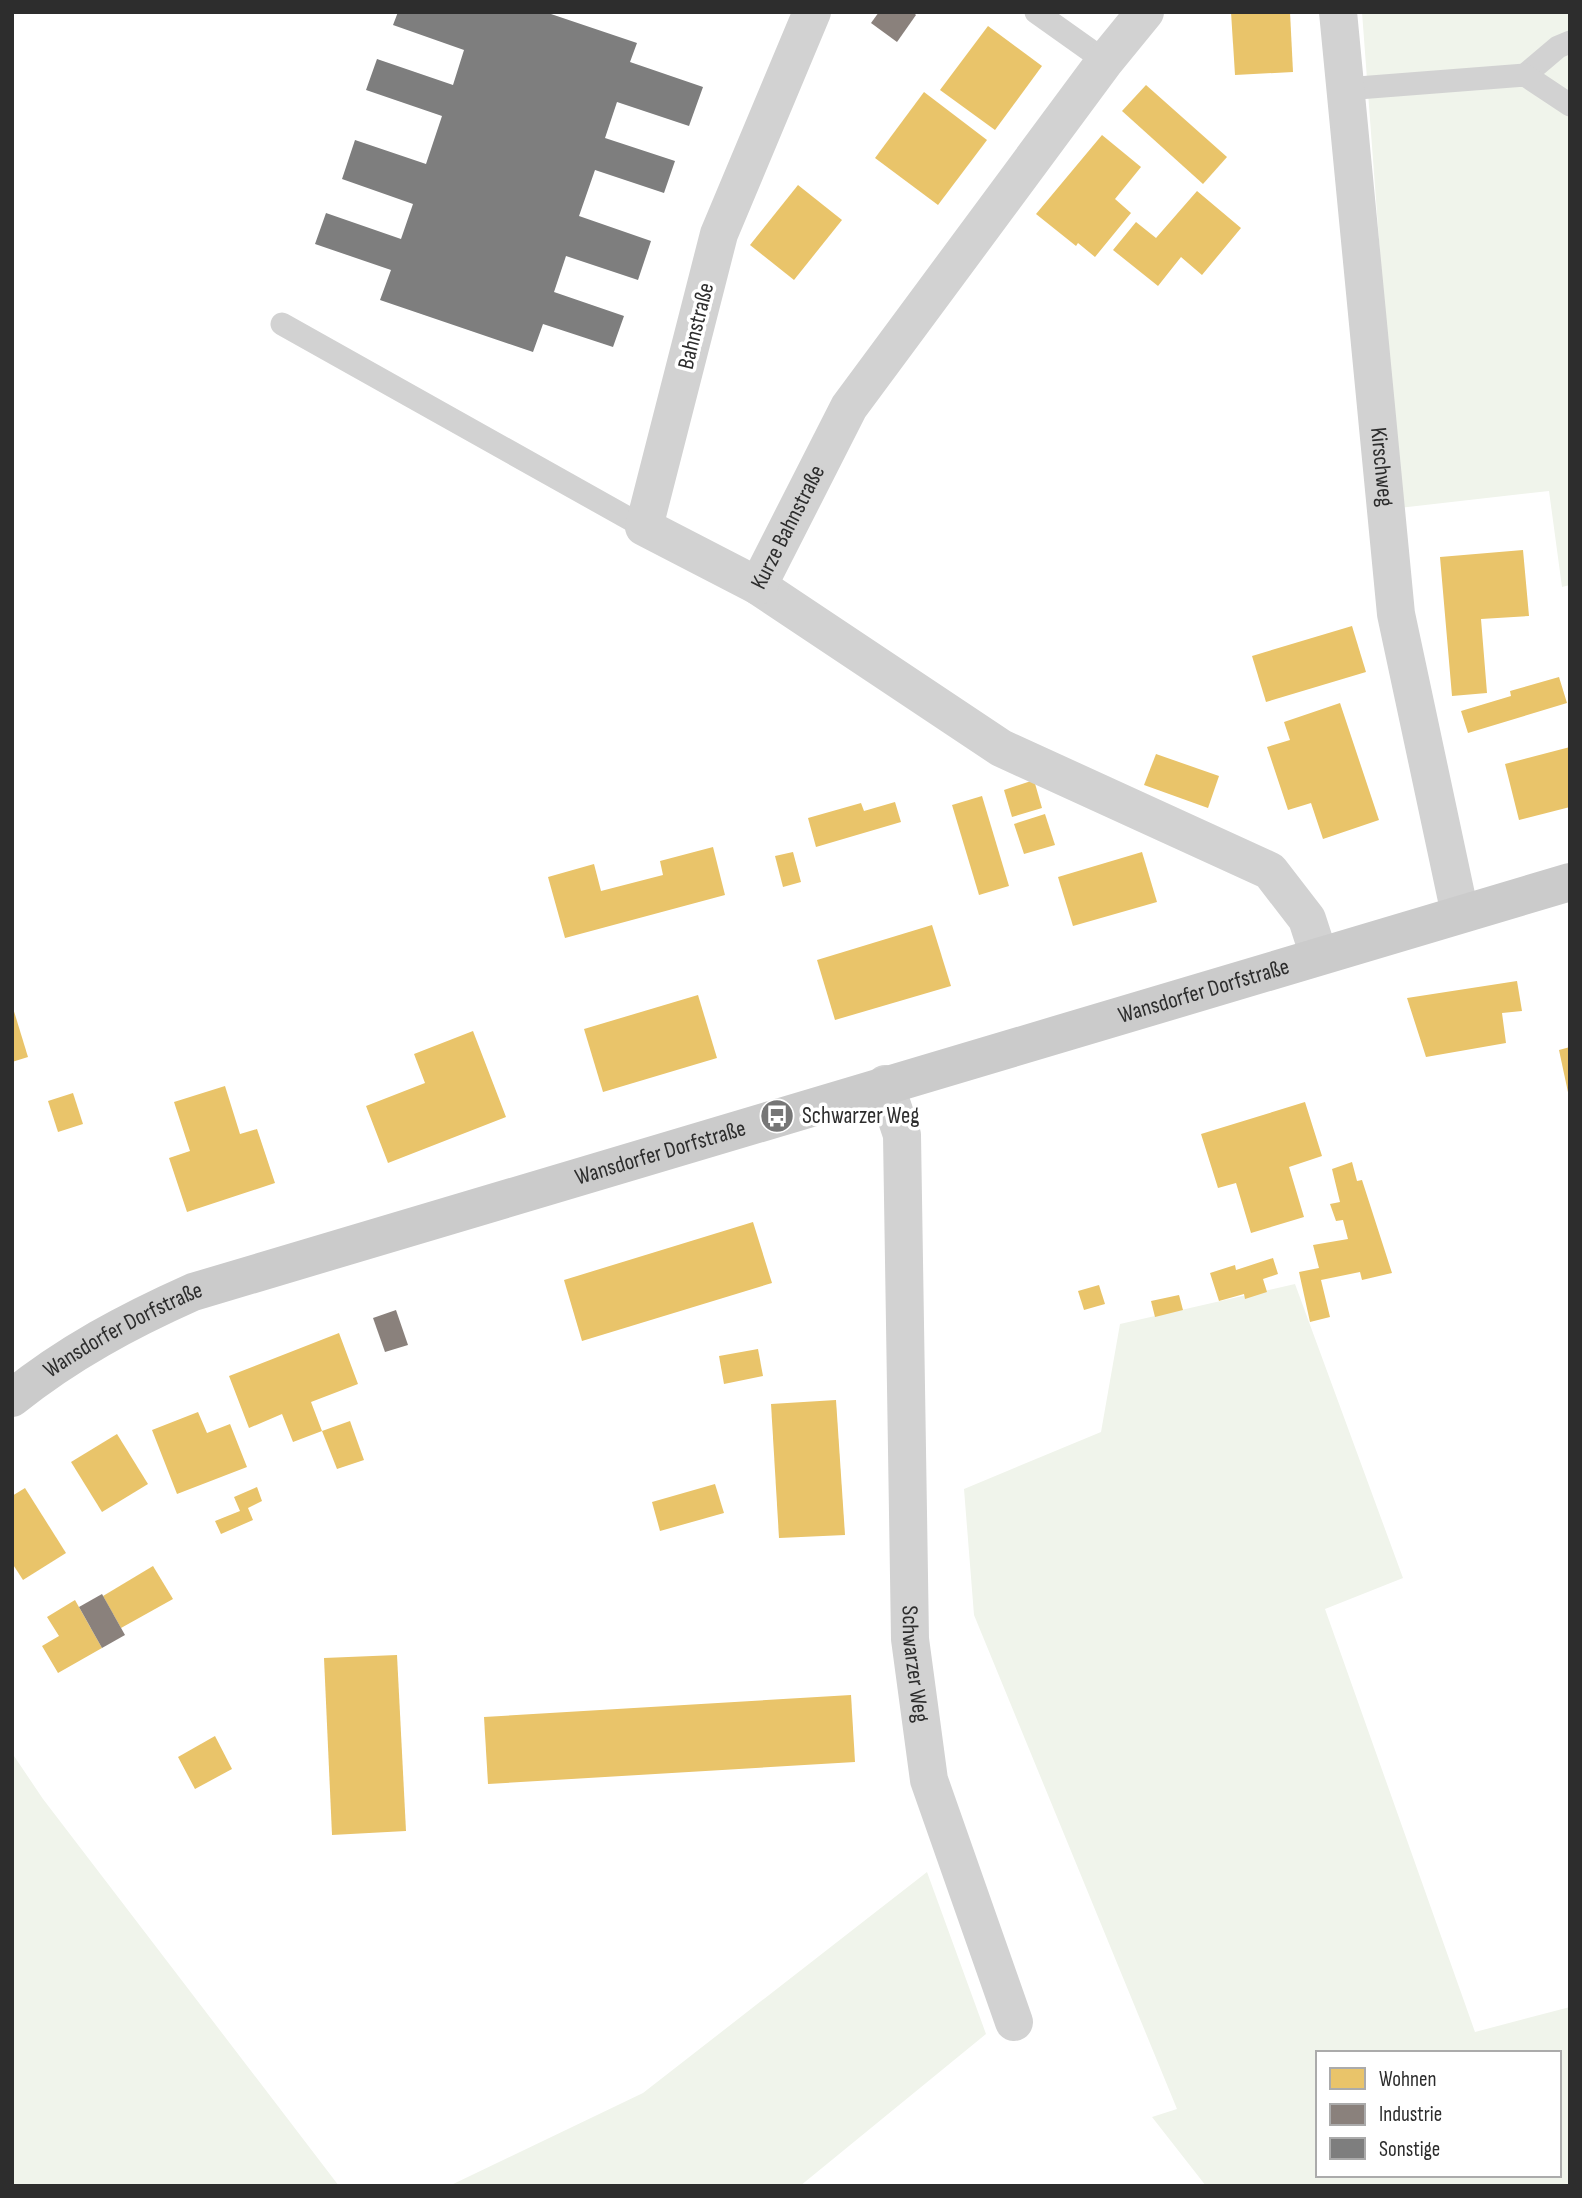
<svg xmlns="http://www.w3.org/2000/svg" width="1582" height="2198" font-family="'Sofia Sans Condensed',sans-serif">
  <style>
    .green { fill: #f0f4eb; fill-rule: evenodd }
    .homes { fill: #e9c46a }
    .industry { fill: #8a817c }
    .building { fill: #7e7e7e }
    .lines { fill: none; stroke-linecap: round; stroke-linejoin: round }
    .lane { stroke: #d2d2d2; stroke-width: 23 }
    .street { stroke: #d2d2d2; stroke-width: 38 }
    .secondary { stroke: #cbcbcb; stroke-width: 38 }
    .labels { text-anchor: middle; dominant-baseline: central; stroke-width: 7; stroke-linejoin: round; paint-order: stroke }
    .street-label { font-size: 23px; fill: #2d2d2d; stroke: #fff }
    .poi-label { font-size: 23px; fill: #2d2d2d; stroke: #fff; text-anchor: start }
  </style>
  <rect width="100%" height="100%" fill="#fff"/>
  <g class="green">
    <polygon points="1362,12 1570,12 1570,585 1562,587 1549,491 1399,508"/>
    <path d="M 1295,1284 L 1403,1578 L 1325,1609 L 1475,2032 L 1570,2007 L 1570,2186 L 1206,2186 L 1152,2117 L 1177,2109 L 974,1615 L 964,1489 L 1101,1432 L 1120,1324 ZM 1318,2053 L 1559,2053 L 1559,2175 L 1318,2175 Z"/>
    <polygon points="12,1753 43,1799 339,2186 12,2186"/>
    <polygon points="927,1872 986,2034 800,2186 449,2186 643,2093"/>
  </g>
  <g class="homes">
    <polygon points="1231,12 1290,12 1293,72 1235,75"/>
    <polygon points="988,26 1042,66 995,130 940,90"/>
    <polygon points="1146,85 1227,157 1203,184 1122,111"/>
    <polygon points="924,92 987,140 938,205 875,158"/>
    <polygon points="1102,135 1141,167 1115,199 1131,213 1095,257 1078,243 1076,246 1036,214"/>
    <polygon points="798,185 842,220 794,280 750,245"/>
    <polygon points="1197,191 1241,228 1202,275 1181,257 1158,286 1113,250 1136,222 1156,238"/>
    <polygon points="1523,550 1529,616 1481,619 1487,693 1452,696 1440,557"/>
    <polygon points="1352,626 1366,672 1266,702 1252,656"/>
    <polygon points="1559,677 1567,703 1468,733 1461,711 1511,696 1510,691"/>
    <polygon points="1340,703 1379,820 1323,839 1311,803 1288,810 1267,747 1290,740 1284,722"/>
    <polygon points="1570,747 1570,807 1519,820 1505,764"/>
    <polygon points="1156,754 1219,776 1208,808 1144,785"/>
    <polygon points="1034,780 1042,808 1012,817 1004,790"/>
    <polygon points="982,796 1009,886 979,895 952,805"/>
    <polygon points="895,802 901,822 816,847 808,818 861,803 864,811"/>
    <polygon points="1045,814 1055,845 1024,854 1014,824"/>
    <polygon points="713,847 725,895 565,938 548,877 594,864 601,891 663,875 660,861"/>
    <polygon points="793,852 801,882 783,887 775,856"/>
    <polygon points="1142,852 1157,902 1073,926 1058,877"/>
    <polygon points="932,925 951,986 835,1020 817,960"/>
    <polygon points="1517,981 1522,1011 1502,1013 1506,1043 1426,1057 1407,998"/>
    <polygon points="698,995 717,1058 603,1092 584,1029"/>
    <polygon points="13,1008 28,1057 12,1062 12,1009"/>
    <polygon points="473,1031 506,1117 388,1163 366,1106 425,1083 414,1054"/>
    <polygon points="1570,1047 1570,1097 1569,1097 1559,1050"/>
    <polygon points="225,1086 240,1134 257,1129 275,1183 187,1212 169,1158 190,1151 174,1102"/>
    <polygon points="73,1093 83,1124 58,1132 48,1101"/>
    <polygon points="1305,1102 1322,1156 1289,1167 1304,1217 1251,1233 1236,1183 1218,1188 1201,1134"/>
    <polygon points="1352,1162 1357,1181 1362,1180 1392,1273 1362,1280 1360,1272 1321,1280 1330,1317 1310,1322 1299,1272 1319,1268 1313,1245 1348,1239 1343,1220 1336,1221 1330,1204 1340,1202 1332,1169"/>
    <polygon points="753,1222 772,1283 582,1341 564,1280"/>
    <polygon points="1273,1258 1278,1274 1263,1279 1267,1292 1245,1299 1244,1294 1219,1301 1210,1273 1235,1265 1236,1270"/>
    <polygon points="1099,1285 1105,1304 1084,1310 1078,1291"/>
    <polygon points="1179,1295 1183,1310 1155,1317 1151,1301"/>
    <polygon points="339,1333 358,1384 311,1402 322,1431 293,1442 282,1414 249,1428 229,1376"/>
    <polygon points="758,1349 763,1376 724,1384 719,1356"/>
    <polygon points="836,1400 845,1535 779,1538 771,1404"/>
    <polygon points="198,1412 207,1433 230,1424 247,1467 177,1494 152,1430"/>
    <polygon points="350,1421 364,1460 337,1469 322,1431"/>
    <polygon points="117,1434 148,1484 102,1512 71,1462"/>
    <polygon points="715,1484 724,1513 660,1531 652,1502"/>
    <polygon points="257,1487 262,1501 248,1508 253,1520 221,1534 215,1521 240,1511 234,1497"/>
    <polygon points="25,1488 66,1553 23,1580 12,1563 12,1496"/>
    <polygon points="153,1566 173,1599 121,1628 103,1596"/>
    <polygon points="75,1600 102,1648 58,1673 42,1646 59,1636 47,1617"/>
    <polygon points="397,1655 406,1831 332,1835 324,1658"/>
    <polygon points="851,1695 855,1762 488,1784 484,1717"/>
    <polygon points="215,1736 232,1769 195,1789 178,1757"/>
  </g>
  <g class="industry">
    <polygon points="879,12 913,12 916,15 897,42 871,23"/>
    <polygon points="396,1310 408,1345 385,1352 373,1318"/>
    <polygon points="102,1594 125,1635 102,1648 79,1607"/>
  </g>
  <polygon class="building" points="398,12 545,12 637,43 630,62 703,87 689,126 617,102 605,138 675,161 664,193 595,170 579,216 651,241 638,280 566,256 554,292 624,316 613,347 543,324 533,352 380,300 391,270 315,244 326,213 401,239 413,204 342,179 355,140 426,164 442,116 366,90 377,59 453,85 464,50 393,25"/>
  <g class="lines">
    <g class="lane">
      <polyline points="1036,12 1105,61"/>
      <polyline points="1525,75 1558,47 1570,42"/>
      <polyline points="1345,89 1525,75 1570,105"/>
      <polyline points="282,324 644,527"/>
    </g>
    <g class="street">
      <polyline points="812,12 719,234 644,527 758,586 1001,748 1270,871 1307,919 1319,956"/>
      <path id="s1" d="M 1338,12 L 1396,614 L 1460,914"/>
      <path id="s2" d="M 758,586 L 849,407 L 1105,61 L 1145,12"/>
      <path id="s3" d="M 885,1084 L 902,1135 L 910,1639 L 929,1780 L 1014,2022"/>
    </g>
    <path class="secondary" id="s4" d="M 12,1398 C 68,1353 128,1321 193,1292 L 1570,882"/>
  </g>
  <defs>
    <g id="bus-disc" transform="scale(1.75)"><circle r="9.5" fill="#767676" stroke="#fff"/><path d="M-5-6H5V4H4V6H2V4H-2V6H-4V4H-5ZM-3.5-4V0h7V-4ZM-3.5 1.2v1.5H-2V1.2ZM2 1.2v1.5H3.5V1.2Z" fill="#fff"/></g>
  </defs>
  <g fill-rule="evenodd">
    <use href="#bus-disc" x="777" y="1116"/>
  </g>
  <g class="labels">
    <g class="street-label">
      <text transform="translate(696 326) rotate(-76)">Bahnstraße</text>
      <text stroke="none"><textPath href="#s1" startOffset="457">Kirschweg</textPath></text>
      <text stroke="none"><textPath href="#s2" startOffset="66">Kurze Bahnstraße</textPath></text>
      <text stroke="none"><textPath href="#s4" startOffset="1265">Wansdorfer Dorfstraße</textPath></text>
      <text stroke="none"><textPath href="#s4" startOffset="698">Wansdorfer Dorfstraße</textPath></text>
      <text stroke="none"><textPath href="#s4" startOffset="131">Wansdorfer Dorfstraße</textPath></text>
      <text stroke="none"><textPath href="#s3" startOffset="583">Schwarzer Weg</textPath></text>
    </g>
    <g class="poi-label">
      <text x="802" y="1116">Schwarzer Weg</text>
    </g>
  </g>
  <rect width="1582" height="2198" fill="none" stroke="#2d2d2d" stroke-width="28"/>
  <rect x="1316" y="2051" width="245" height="126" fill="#ffffff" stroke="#ababab" stroke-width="2"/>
  <rect x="1330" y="2068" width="35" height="21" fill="#e9c46a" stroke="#ababab" stroke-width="2"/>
  <text x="1379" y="2086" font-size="21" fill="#2d2d2d">Wohnen</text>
  <rect x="1330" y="2104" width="35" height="21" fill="#8a817c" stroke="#ababab" stroke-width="2"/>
  <text x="1379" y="2121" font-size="21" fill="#2d2d2d">Industrie</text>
  <rect x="1330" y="2138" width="35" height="21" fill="#7e7e7e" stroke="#ababab" stroke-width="2"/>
  <text x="1379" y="2156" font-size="21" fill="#2d2d2d">Sonstige</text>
</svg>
